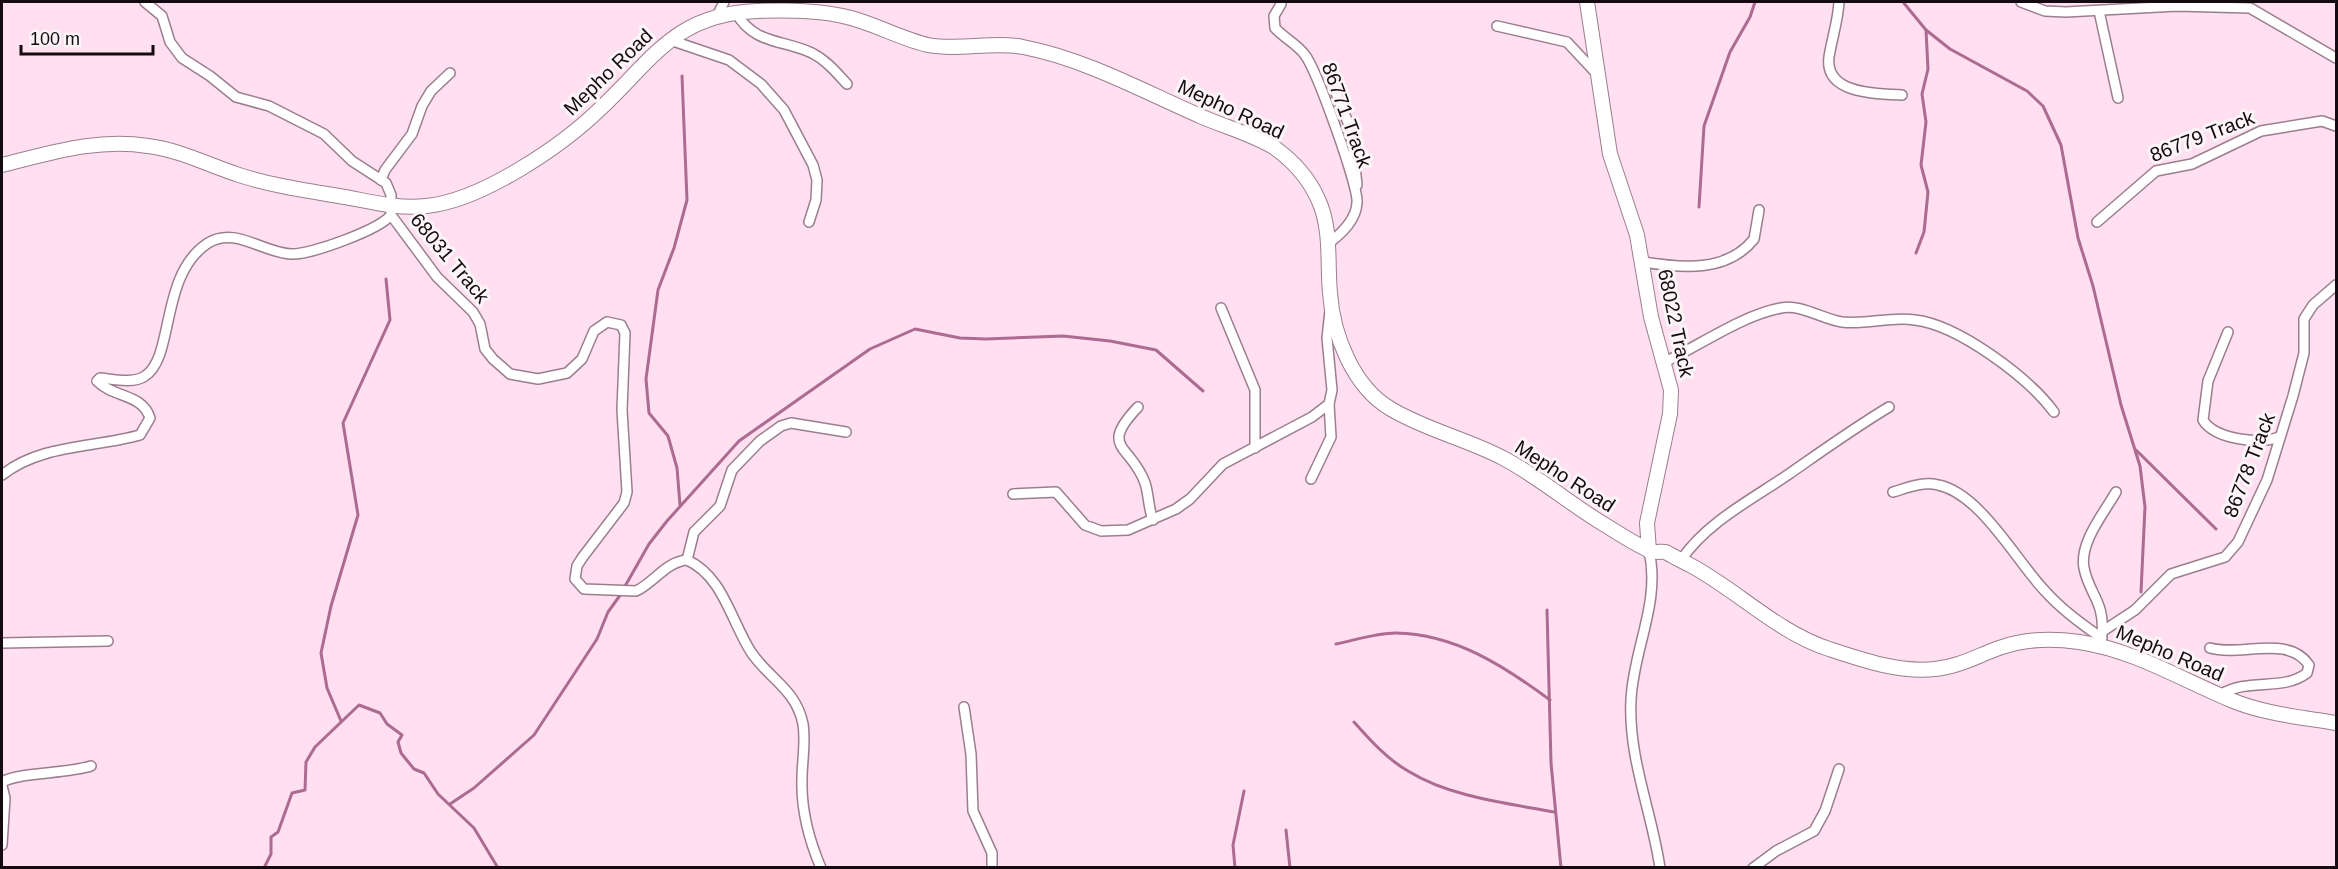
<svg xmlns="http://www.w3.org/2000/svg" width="2338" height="869" font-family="Arial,sans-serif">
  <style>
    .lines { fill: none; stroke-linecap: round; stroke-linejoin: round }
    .stream { stroke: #ac6b90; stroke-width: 3 }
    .street-casing { stroke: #9b7e8d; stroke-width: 12 }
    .secondary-casing { stroke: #9b7e8d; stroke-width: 16 }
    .street { stroke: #fff; stroke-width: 9 }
    .secondary { stroke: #fff; stroke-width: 14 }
    .labels { text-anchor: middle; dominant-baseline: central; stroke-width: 6; stroke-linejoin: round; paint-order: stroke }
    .street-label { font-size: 20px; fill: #140a10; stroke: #fbf5f8 }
  </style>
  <rect width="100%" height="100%" fill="#ffdff0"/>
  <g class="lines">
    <g class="stream">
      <polyline points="1903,2 1926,30 1950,49 2027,91 2043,106 2061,145 2078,238 2093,286 2121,405 2140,466 2145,507 2141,592"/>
      <polyline points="1699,207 1704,126 1730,52 1750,17 1755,2"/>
      <polyline points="1916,253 1924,232 1928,192 1921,165 1926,122 1922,94 1928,69 1926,30"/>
      <polyline points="2136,450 2216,529"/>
      <polyline points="680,505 677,468 668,436 649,413 646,379 658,290 674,248 687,200 682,76"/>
      <polyline points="624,588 649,544 667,521 739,441 870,349 915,329 960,338 986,339 1063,336 1110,341 1156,350 1203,391"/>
      <polyline points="1547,610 1551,763 1561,868"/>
      <path d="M 1336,644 C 1355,640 1377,633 1396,633 C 1455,634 1504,666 1550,700"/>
      <polyline points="341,721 327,688 321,653 331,606 358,515 343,423 390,320 386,279"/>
      <path d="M 1354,722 C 1370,740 1387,759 1408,771 C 1450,797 1506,803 1554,812"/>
      <polyline points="450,804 474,788 534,735 597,639 608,612 621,594"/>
      <polyline points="1286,830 1290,868"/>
      <polyline points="264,868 271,854 271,837 278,832 292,793 305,790 306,762 315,747 359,705 380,713 387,724 402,735 398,742 401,753 414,769 424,773 438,794 474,828 498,868"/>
      <polyline points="1235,868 1233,845 1244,791"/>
    </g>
    <g class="street-casing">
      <g id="street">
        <path d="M 145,2 L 162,16 L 170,42 L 182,58 L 210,76 L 236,97 L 269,106 L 324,134 L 352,161 L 386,183 L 391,195 L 391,215 L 437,277 L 473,312 L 480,324 L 485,349 L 493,359 L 510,374 L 538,379 L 567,373 L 582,359 L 594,331 L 607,322 L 621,325 L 625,333 L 622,410 L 627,492 L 624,503 L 582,558 L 577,566 L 575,579 L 584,589 L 636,591 C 654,583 665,562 687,560 C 723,576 731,621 751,652 C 768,678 796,689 803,724 C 806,742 802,761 802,779 C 801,809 809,840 821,868"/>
        <path d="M 1839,2 C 1838,21 1832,38 1829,57 C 1824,94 1877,94 1902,95"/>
        <polyline points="2021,2 2045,11 2066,12 2177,6 2250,8 2336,58"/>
        <path d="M 1281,4 L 1274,16 L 1275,28 C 1284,38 1297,44 1305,55 C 1317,71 1359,187 1357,203 C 1356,220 1342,233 1329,243"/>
        <polyline points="2099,11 2118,98"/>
        <path d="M 736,13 C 755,45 782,39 812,53 C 826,60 836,72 847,84"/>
        <polyline points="717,16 724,2"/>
        <polyline points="1497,26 1567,42 1596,73"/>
        <polyline points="670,40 729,60 761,84 784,110 813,165 817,180 816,200 809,222"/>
        <polyline points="1334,79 1336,93 1351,130 1357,185"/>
        <polyline points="381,180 385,170 412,134 422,106 431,91 450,73"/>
        <polyline points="2097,222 2156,171 2192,164 2261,131 2322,121 2336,126"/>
        <path d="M 1643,262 C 1681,268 1727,273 1754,239 L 1759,210"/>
        <polyline points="1221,308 1255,390 1255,448"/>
        <path d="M 2228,332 L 2208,381 L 2203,420 C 2214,439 2260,445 2279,437"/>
        <path d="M 1665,362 C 1700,345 1743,315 1781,308 C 1802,304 1822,319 1842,322 C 1867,325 1891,316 1915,320 C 1958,325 2028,377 2054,412"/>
        <path d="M 1138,407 C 1098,449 1131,444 1145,483 C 1149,495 1148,507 1153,520"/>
        <path d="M 2,475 C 41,444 94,448 140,435 L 150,418 C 142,393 113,398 97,381 L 100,378 C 112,379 134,384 145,376 C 175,357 159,275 208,243 C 235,226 263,253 291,254 C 310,255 379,230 391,215"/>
        <polyline points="1311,479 1331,437 1329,404"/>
        <path d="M 1893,492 C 1907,488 1923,481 1938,485 C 1980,493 2017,562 2045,591 C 2062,610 2081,624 2102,638"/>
        <polyline points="1013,494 1056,492 1085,525 1101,531 1128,530 1176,509 1190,499 1223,464 1312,417 1329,404 1332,390 1327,338 1330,311"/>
        <path d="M 1649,551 C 1661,602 1633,650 1631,700 C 1628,758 1652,812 1660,868"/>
        <polyline points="687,560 694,532 720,506 732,470 760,441 781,426 791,423 846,432"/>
        <path d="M 1681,560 C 1707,522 1751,500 1789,474 C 1822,451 1854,428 1889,407"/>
        <polyline points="2103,631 2135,610 2171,574 2225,557 2238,542 2267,480 2293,396 2304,353 2304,319 2313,305 2336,285"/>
        <path d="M 2102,634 C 2105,602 2089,594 2084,568 C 2079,543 2104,513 2116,492"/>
        <polyline points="2,643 108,641"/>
        <path d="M 2210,648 C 2241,657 2288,634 2309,665 L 2307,673 C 2282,692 2248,677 2220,695"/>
        <polyline points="964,707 971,754 973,811 992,853 992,868"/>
        <path d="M 2,782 C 20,772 65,774 91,766"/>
        <polyline points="2,786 5,798 2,845"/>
        <polyline points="1753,868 1776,851 1814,831 1825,811 1839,769"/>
      </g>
    </g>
    <g class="secondary-casing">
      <g id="secondary">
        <polyline points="1587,2 1610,154 1637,235 1651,317 1671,390 1670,414 1647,523 1649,551"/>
        <path d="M 2,165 C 51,153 97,138 148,146 C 180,150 208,165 239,175 C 273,186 310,191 345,197 C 372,202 398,209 426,206 C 481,201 562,146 601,108 C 654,58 676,14 757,11 C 788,10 821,10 851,18 C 877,25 902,39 928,45 C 959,51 992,41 1023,47 C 1085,59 1143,91 1200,116 C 1225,127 1252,134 1275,148 C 1293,161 1309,179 1318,199 C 1332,229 1327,262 1330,293 C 1333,335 1353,387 1391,409 C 1426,430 1467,439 1503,458 C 1539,477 1570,504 1605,525 C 1617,532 1640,548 1652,551 C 1656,553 1661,551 1666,552 C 1667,553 1688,564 1690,565 C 1737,590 1777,632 1829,649 C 1862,660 1900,673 1935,669 C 1958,667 1977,656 1999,648 C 2024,639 2052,638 2079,642 C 2134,650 2180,679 2231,700 C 2264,714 2301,717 2336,723"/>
      </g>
    </g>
    <use href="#street" class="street"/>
    <use href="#secondary" class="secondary"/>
  </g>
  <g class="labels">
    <g class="street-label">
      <text transform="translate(608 72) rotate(-44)">Mepho Road</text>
      <text transform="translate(1231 109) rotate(25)">Mepho Road</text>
      <text transform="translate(1347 115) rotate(70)">86771 Track</text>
      <text transform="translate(2202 136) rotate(-21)">86779 Track</text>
      <text transform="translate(450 258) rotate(50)">68031 Track</text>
      <text transform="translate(1676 323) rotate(78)">68022 Track</text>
      <text transform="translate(2249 465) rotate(-69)">86778 Track</text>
      <text transform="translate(1565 476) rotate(33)">Mepho Road</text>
      <text transform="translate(2170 653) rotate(23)">Mepho Road</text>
    </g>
  </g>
  <rect width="2338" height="869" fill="none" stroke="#140a10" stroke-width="6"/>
  <path d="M21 45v9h132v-9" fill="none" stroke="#140a10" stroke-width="3"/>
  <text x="30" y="45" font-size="18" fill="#140a10" stroke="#fbf5f8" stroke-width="4.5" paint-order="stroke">100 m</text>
</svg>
